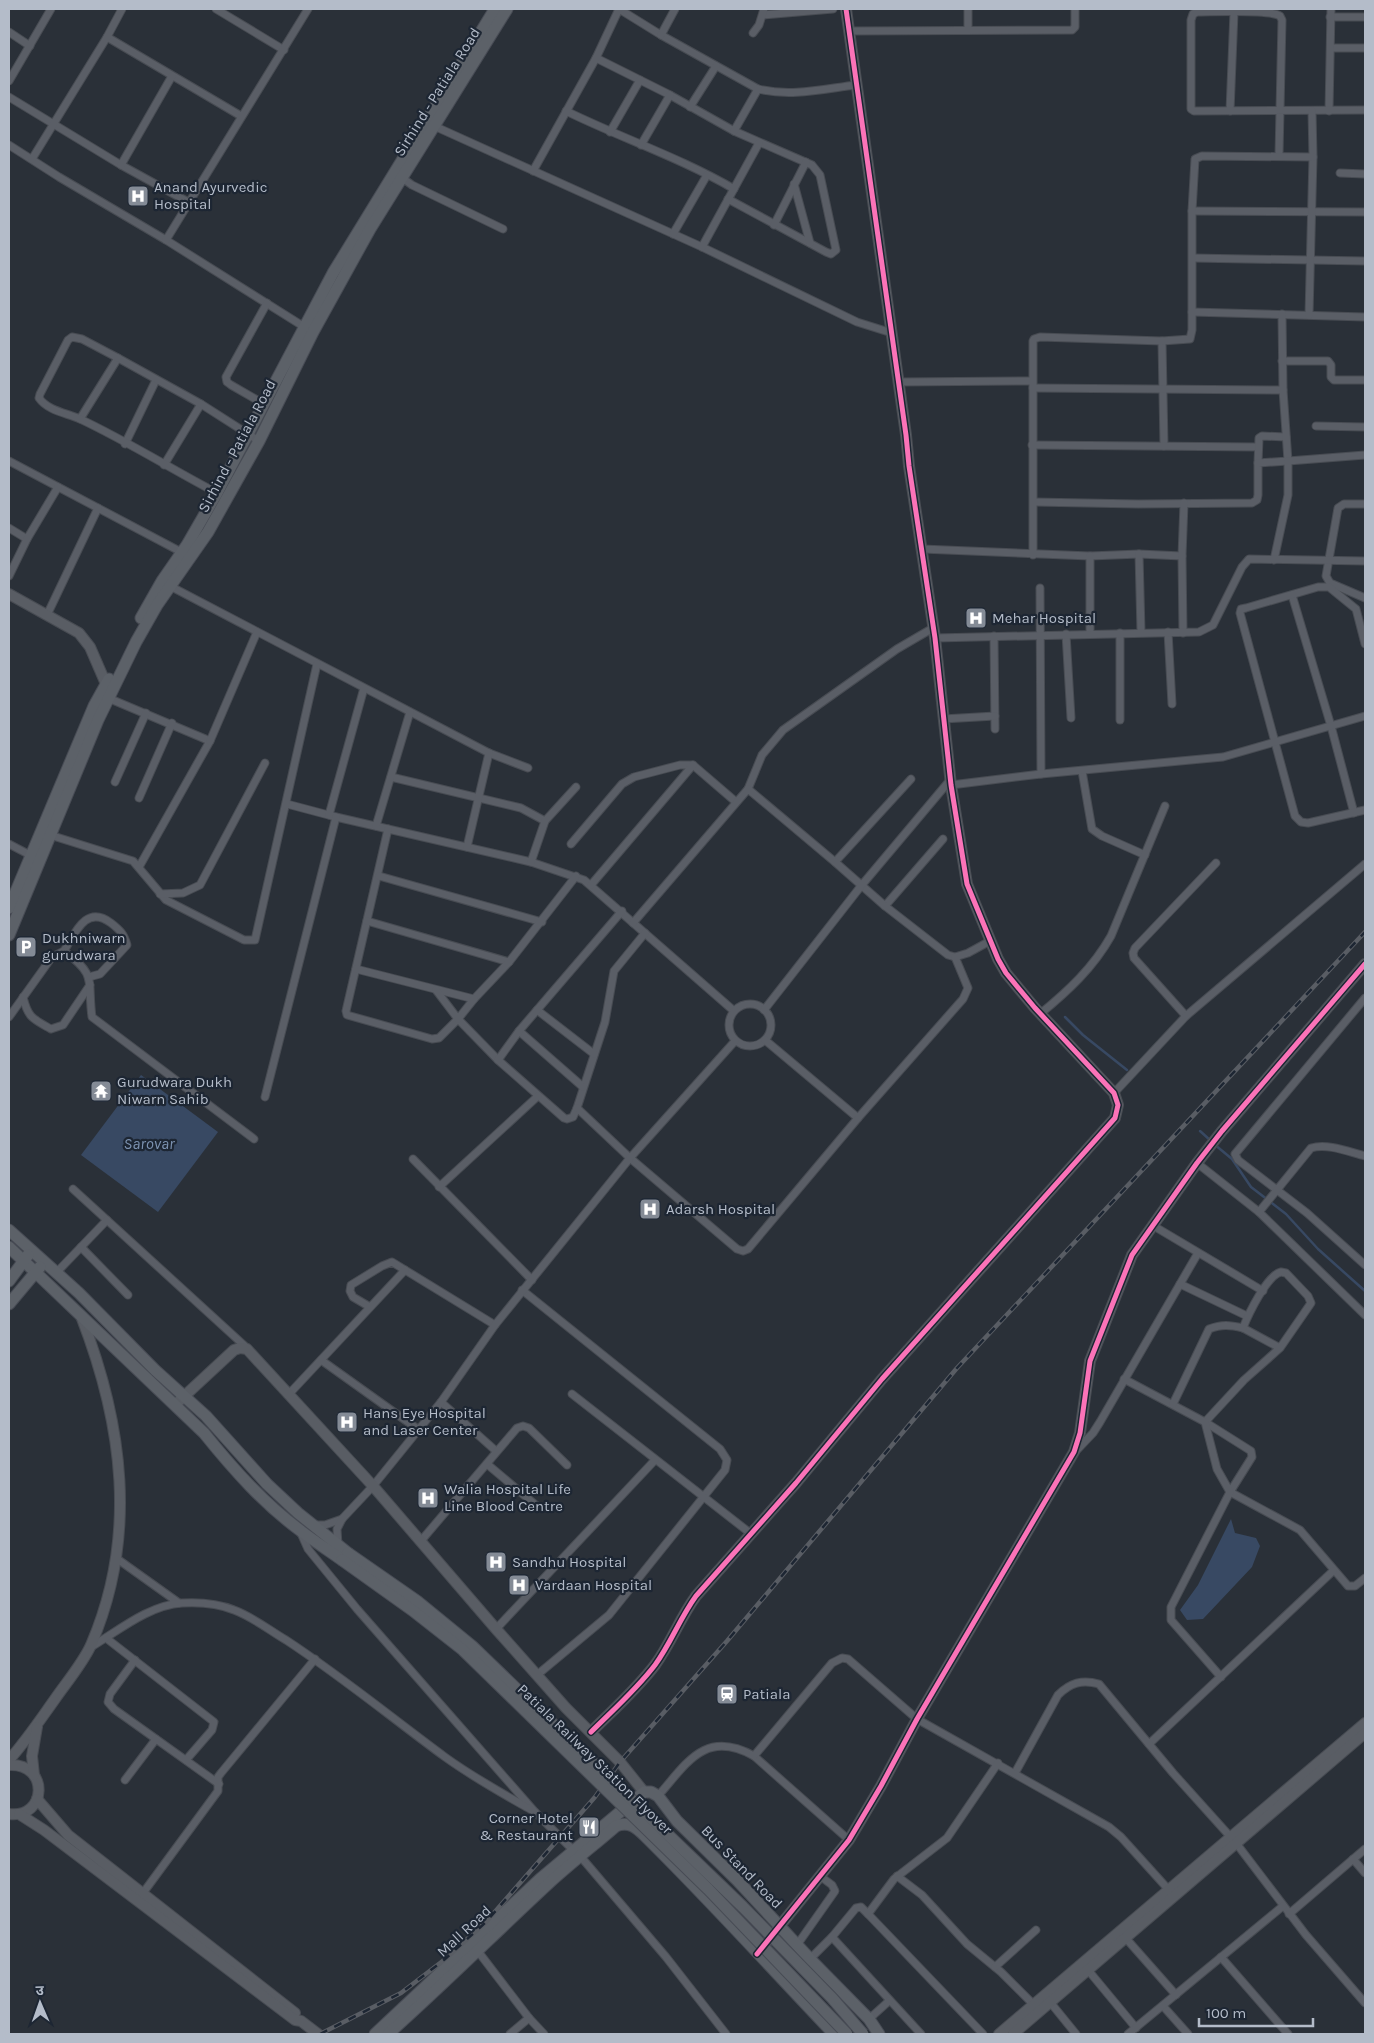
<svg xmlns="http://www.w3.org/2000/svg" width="1374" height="2043" font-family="Karla,'Noto Sans Devanagari',sans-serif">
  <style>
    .water { fill: #384963 }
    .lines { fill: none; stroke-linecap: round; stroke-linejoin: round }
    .stream { stroke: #384963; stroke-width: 2.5 }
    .street-casing { stroke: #484c53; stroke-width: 9 }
    .secondary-casing { stroke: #484c53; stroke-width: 12 }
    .primary-casing { stroke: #484c55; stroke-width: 13 }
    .street { stroke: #5a5e66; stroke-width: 7 }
    .secondary { stroke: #595d64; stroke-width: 10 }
    .primary { stroke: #5c6168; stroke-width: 11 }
    .rail-casing { stroke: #595d64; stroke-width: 4.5 }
    .rail { stroke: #1d2633; stroke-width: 2.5; stroke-dasharray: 8; stroke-linecap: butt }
    .primary-bridge-casing { stroke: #484c55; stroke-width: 13; stroke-linecap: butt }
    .primary-bridge { stroke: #5c6168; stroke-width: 11 }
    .cycleway-casing { stroke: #1d2633; stroke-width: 8 }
    .cycleway { stroke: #fb73b8; stroke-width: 5 }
    .labels { text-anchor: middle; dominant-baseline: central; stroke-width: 4.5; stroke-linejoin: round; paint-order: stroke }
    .street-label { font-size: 15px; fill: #b4bcc9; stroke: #1d2633 }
    .poi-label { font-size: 15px; fill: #b4bcc9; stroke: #1d2633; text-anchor: start }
    .water-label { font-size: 16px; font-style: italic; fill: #7c92b1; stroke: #1d2633 }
  </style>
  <rect width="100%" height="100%" fill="#2a3038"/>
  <g class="water">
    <polygon points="141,1075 218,1132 158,1212 81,1155"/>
    <polygon points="1231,1519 1235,1533 1256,1538 1260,1546 1252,1567 1203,1619 1187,1620 1180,1610 1198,1585"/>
  </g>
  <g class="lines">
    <g class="stream">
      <polyline points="1065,1017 1083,1035 1127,1070"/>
      <polyline points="1200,1131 1210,1140"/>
      <polyline points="1214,1144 1232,1159 1251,1187 1286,1214 1318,1249 1365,1291"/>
    </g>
    <g class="street-casing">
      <g id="street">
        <polyline points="216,9 284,50"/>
        <path d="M 619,9 L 661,35 L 758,89 C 791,97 823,89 856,85"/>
        <polyline points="968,9 968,30"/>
        <polyline points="763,15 833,9"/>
        <polyline points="1330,17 1365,17"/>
        <polyline points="849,31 1072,30 1075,27 1075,9"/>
        <polyline points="9,32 30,46"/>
        <polyline points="753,33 759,25 764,9"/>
        <polyline points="661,35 675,9"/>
        <polyline points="107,37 241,116"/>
        <polyline points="1331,48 1365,48"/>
        <polyline points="596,58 670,95 734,131 812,165 820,175 836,250 831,254 826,252 728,199"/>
        <polyline points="9,81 51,9"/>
        <polyline points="9,97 121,165 190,203"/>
        <polyline points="690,107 716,66"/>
        <path d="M 566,111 C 621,138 681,158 734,189"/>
        <polyline points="1230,111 1234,12"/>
        <polyline points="1329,111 1331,9"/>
        <polyline points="434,126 702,247 857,322 892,333"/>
        <polyline points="734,131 758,89"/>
        <polyline points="610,132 640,80"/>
        <polyline points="9,145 59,177 166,240 306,328"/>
        <polyline points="641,145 670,95"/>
        <path d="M 1279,155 L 1282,20 L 1280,16 C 1269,9 1213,12 1197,12 L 1193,14 L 1191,20 L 1191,109 L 1194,111 L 1365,110"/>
        <polyline points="32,159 107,37 122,9"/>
        <polyline points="121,165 172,76"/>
        <polyline points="533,171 596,58 619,9"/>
        <polyline points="1340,173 1365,174"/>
        <polyline points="401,177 412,185 503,229"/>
        <polyline points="794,184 810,243"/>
        <polyline points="1192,211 1365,212"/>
        <polyline points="774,225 806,162"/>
        <polyline points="673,234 707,175"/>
        <polyline points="166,240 308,9"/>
        <polyline points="702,247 759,143"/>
        <polyline points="1193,258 1365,261"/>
        <polyline points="1192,312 1365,317"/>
        <polyline points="1309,315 1313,157 1312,111"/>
        <polyline points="1162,341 1164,446"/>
        <polyline points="1282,361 1328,361 1331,365 1331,377 1334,380 1365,380"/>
        <polyline points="898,382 1032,381"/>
        <polyline points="1033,388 1283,390"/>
        <polyline points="264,404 231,385 227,382 226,377 267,303"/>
        <polyline points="80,419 118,358"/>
        <polyline points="1316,426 1365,427"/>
        <polyline points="125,444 156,380"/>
        <polyline points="1032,445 1258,447"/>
        <polyline points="9,461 185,554"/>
        <polyline points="1258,463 1259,438 1262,436 1286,437"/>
        <polyline points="164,465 201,404"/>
        <path d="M 217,493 C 171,469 127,441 80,419 C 67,413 48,411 39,398 L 40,394 L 68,340 L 72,337 L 82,339 L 118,358 L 201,404 L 259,441"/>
        <polyline points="1034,502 1138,504 1252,503 1257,500 1258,495 1258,463 1288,461 1283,390 1282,314"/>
        <polyline points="1365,504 1344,504 1338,508 1326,576 1330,583 1365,598"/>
        <polyline points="9,528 27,539"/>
        <polyline points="922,549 1090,556 1139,554 1182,556"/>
        <polyline points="1139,554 1141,632"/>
        <polyline points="1033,555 1033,341 1034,339 1040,337 1162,341 1190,339 1192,330 1192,211 1195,159 1202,156 1313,157"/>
        <polyline points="1274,560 1288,495 1288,461 1365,455"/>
        <polyline points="9,576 27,539 58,487"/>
        <polyline points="168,585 489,753 528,768"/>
        <polyline points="1040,588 1041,774"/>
        <polyline points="1292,595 1331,726 1354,813"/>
        <polyline points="47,615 98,508"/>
        <polyline points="1168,632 1172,704"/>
        <polyline points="1090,633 1090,556"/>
        <polyline points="1120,633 1120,720"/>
        <polyline points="1183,633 1182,556 1184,503"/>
        <polyline points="1066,634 1071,718"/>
        <polyline points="994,636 995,729"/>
        <polyline points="935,638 1199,632 1213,625 1242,567 1249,559 1365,561"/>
        <polyline points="1365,644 1356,609 1329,587 1318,587 1246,608 1241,609 1240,613 1295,816 1301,822 1308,823 1365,810"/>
        <polyline points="108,698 210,741 139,867"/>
        <polyline points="943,719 995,716"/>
        <polyline points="210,741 257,632"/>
        <polyline points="1082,771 1092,829 1102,836 1145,855"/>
        <polyline points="391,777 521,808 545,821"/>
        <polyline points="115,782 146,713"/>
        <polyline points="951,785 1041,774 1223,757 1365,716"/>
        <polyline points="748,789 762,755 783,730 897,649 933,628"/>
        <polyline points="139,798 172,723"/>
        <polyline points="287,804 336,817 531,862 584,880 734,1011"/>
        <polyline points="329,815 364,688"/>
        <polyline points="376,826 410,712"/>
        <polyline points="388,829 346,1011 347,1015 432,1039 439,1038 458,1019 498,1060 564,1118 567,1119 573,1117 577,1108 605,1022 614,971 645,933"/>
        <polyline points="50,835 133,861 166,900 244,940 255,940 317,664"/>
        <polyline points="9,844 30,855"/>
        <polyline points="571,844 622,784 634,777 680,765 693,765 736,802"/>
        <polyline points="467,847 489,753"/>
        <polyline points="531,862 545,821 576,787"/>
        <polyline points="835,862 911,779"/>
        <polyline points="379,876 542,922"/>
        <polyline points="591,885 693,765"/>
        <polyline points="160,894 183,893 200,885 265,763"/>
        <polyline points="885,906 943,839"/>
        <polyline points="367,921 509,962"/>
        <polyline points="633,923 748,789 835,862 885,906 948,955 955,957"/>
        <path d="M 64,951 C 75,933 86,904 111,923 C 120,930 124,934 127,945 L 100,974 L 89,977"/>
        <polyline points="356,969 474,999 509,962 576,876"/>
        <polyline points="436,990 458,1019 474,999"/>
        <path d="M 23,997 C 28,1018 33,1019 51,1029 L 63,1025 L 90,985"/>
        <polyline points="1365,998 1235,1154 1238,1160 1307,1213 1365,1265"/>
        <circle cx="750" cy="1025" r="21"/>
        <polyline points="537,1010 594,1054"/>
        <polyline points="764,1010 861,886 951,779"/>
        <path d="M 1040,1014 C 1068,991 1093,968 1111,936 L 1165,806"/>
        <polyline points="1186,1016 1134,958 1133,953 1135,948 1216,863"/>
        <path d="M 9,1017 L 52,957 L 64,951 C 98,976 87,980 92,1017 L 254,1139"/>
        <polyline points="519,1031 583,1087"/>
        <polyline points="765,1040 858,1118"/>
        <polyline points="498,1060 519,1031 622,911"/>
        <polyline points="1114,1093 1186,1016 1365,864"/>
        <polyline points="265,1097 336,817"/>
        <polyline points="577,1108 630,1158 737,1249 743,1251 748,1249 858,1118 963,999 968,988 955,957 968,953 990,941"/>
        <polyline points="413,1159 532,1280"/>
        <polyline points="1197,1163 1259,1212 1365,1315"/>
        <polyline points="439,1187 538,1096"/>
        <polyline points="73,1189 247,1348"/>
        <path d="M 1259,1212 L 1311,1148 C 1328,1143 1349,1152 1365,1156"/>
        <polyline points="1152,1225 1263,1291"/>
        <polyline points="81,1247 128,1295"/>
        <polyline points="56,1273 107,1220"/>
        <polyline points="1180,1284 1247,1316"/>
        <polyline points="522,1290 720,1449 727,1460 725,1470 609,1615 537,1675"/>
        <polyline points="370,1307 353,1297 350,1291 351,1285 382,1266 392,1262 495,1325"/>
        <path d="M 1280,1348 L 1243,1328 C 1248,1315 1267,1275 1281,1272 L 1286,1273 L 1308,1296 L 1311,1303 L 1309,1306 L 1280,1348 L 1244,1380 L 1205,1422 L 1251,1451 L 1252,1457 L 1230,1492 L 1300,1530 L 1348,1586 L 1355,1586 L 1365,1578"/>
        <polyline points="321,1360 419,1430"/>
        <polyline points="1124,1379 1205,1422 1217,1469 1230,1492 1171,1607 1171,1620 1221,1677"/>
        <polyline points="289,1394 405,1270"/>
        <polyline points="572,1394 750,1533"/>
        <polyline points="441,1402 496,1451"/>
        <path d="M 1173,1404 L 1209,1329 C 1222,1324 1230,1325 1243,1328"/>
        <polyline points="1075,1452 1093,1433 1100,1422 1198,1253"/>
        <polyline points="487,1464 538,1507"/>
        <polyline points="313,1525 325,1525 342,1519"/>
        <polyline points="300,1531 308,1549 357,1609 535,1812 573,1850"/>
        <polyline points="420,1542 517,1428 523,1426 529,1428 567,1465"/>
        <polyline points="338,1545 337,1529 342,1519 373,1486 441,1402 495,1325 630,1158 735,1041"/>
        <polyline points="116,1558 179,1603"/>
        <polyline points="496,1629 655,1460"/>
        <polyline points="106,1638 214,1722 212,1730 186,1760"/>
        <path d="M 91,1647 C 118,1631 149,1605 182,1603 C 200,1602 217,1603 234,1610 C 253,1617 269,1630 286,1640 C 341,1676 392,1718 445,1757 C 474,1778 505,1795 535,1812"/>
        <polyline points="135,1660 110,1694 108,1702 114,1709 219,1784"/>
        <polyline points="1149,1744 1333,1571"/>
        <polyline points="754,1756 849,1840"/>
        <path d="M 1015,1773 L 1058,1695 C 1070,1683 1082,1679 1099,1684 L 1173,1773 L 1236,1843 L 1306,1935 L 1365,2003"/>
        <polyline points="125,1780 156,1739"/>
        <path d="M 658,1796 C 687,1763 705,1729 754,1756 L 832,1663 L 842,1658 L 848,1659 L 917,1719 L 1109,1827 L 1121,1837 L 1168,1889"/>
        <polyline points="581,1857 666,1957 726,2034"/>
        <polyline points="1353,1859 1365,1873"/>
        <polyline points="897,1876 922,1895 967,1944 1001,1972 1036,2007"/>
        <polyline points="143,1893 218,1791 218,1777 221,1773 315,1659"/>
        <polyline points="868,1914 983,2034"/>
        <polyline points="1289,1914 1365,1849"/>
        <polyline points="1123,1935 1176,1995"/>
        <polyline points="832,1937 921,2034"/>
        <polyline points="797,1945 835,1891 832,1885 820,1876"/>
        <polyline points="477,1950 529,2018 544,2034"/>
        <polyline points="1221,1957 1288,2034"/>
        <polyline points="810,1959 832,1937 856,1908 861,1907 868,1914 894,1879 947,1838 998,1763"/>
        <polyline points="995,1967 1036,1930"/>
        <polyline points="1088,1970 1136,2028"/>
        <polyline points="1050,2002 1076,2034"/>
        <polyline points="1163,2006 1188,2034"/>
        <polyline points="869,2019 889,2001"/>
        <polyline points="510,2034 529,2018"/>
        <polyline points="1128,2034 1283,1906"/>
      </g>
    </g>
    <g class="secondary-casing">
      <g id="secondary">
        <polyline points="9,594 79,633 90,647 106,684"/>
        <polyline points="179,1401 234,1350 240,1348 247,1349 373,1486 496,1629 566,1708 620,1762 644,1792"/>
        <path d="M 591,1732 C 612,1711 636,1690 655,1665 C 671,1643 680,1618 696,1596 L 796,1483 L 882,1379 L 1115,1118 L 1118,1105 L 1114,1093 L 1035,1008 L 1006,973 L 998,959 L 967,884 L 951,785 L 935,638 L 909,466 L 906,435 L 846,9"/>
        <path d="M 9,1760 C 26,1741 40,1720 55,1699 C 66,1683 83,1663 91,1645 C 138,1536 123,1424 81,1316"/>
        <path d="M 9,1765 C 50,1763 47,1819 9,1814"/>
        <polyline points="34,1775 32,1756 37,1727"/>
        <polyline points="37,1799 68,1835 295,2013"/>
        <polyline points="19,1814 44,1830 295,2020 301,2021 318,2034"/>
        <polyline points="758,1953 849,1840 881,1786 917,1719 1074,1452 1080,1433 1090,1361 1132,1255 1197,1163 1222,1131 1365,964"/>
        <polyline points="999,2034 1365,1723"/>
        <polyline points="1013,2034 1365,1733"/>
      </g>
    </g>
    <g class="primary-casing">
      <g id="primary">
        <polyline points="141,618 162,581 187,545 217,493 333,273 495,9"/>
        <polyline points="9,908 94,706 109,679"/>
        <polyline points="9,935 98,720 136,642 157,605 208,532 259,441 313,332 370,229 507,9"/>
        <polyline points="9,1230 79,1293 155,1370 206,1416 267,1484 298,1513 348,1553"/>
        <path d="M 9,1247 L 204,1433 C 233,1469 264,1504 301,1531 C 314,1541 328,1550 342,1560"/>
        <polyline points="9,1281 28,1255"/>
        <polyline points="9,1304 40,1267"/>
        <polyline points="375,2034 540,1879 644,1792 651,1792 658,1796 677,1821 737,1880 810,1959 869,2019 879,2034"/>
        <path d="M 388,2034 C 443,1985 495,1933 549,1883 C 571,1863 594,1845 616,1826 C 629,1821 636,1827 645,1836 C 710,1900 771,1968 834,2034"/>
      </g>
    </g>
    <use href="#street" class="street"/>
    <use href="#secondary" class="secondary"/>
    <use href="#primary" class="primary"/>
    <g class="rail-casing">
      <polyline id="rail" points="320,2034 401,1993 444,1960 486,1922 595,1797 620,1762 727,1641 957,1368 1365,932"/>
    </g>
    <use href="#rail" class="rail"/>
    <g class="primary-bridge-casing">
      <g id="primary-bridge">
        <polyline points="348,1553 417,1601 472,1646 743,1907 832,1998 863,2034"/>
        <polyline points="342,1560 412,1610 463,1650 708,1889 847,2034"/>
      </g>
    </g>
    <use href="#primary-bridge" class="primary-bridge"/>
    <g class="cycleway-casing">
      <g id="cycleway">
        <path d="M 591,1732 C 612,1711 636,1690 655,1665 C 671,1643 680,1618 696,1596 L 796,1483 L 882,1379 L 1115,1118 L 1118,1105 L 1114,1093 L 1035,1008 L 1006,973 L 998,959 L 967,884 L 951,785 L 935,638 L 909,466 L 906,435 L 846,9"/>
        <polyline points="757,1954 849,1840 881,1786 917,1719 1074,1452 1080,1433 1090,1361 1132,1255 1197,1163 1222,1131 1365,964"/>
      </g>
    </g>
    <use href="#cycleway" class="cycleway"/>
  </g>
  <defs>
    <g id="hospital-square" transform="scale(1.125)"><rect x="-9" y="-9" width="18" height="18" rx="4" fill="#848b96" stroke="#1d2633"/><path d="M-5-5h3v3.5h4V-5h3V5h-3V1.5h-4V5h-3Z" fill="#fff"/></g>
    <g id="parking-square" transform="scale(1.125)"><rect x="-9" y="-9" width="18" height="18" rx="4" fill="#848b96" stroke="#1d2633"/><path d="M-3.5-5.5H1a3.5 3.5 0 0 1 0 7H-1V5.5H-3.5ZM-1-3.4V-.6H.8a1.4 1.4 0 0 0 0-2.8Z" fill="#fff"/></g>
    <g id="temple-square" transform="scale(1.125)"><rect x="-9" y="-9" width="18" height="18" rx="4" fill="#848b96" stroke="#1d2633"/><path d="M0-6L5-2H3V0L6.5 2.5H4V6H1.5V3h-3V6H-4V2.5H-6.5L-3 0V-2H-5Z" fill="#fff"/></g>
    <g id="station-square" transform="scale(1.125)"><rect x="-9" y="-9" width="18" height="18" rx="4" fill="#848b96" stroke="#1d2633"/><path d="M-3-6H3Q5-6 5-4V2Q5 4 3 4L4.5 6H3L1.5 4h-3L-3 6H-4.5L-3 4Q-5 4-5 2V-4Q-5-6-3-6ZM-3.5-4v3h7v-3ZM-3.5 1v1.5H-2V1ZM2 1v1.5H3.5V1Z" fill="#fff"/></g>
    <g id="restaurant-square" transform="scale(1.125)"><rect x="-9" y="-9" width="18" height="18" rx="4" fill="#848b96" stroke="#1d2633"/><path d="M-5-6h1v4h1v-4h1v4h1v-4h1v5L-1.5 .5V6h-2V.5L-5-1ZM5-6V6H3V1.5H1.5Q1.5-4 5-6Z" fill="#fff"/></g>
  </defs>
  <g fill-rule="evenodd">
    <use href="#hospital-square" x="138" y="196"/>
    <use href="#hospital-square" x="976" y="618"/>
    <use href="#parking-square" x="26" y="947"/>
    <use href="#temple-square" x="101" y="1091"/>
    <use href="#hospital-square" x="650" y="1209"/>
    <use href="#hospital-square" x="347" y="1422"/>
    <use href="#hospital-square" x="428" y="1498"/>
    <use href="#hospital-square" x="496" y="1562"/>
    <use href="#hospital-square" x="519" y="1585"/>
    <use href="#station-square" x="727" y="1694"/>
    <use href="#restaurant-square" x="589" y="1827"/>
  </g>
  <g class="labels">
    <g class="street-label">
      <text transform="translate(437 92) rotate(-58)">Sirhind - Patiala Road</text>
      <text transform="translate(237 446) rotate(-62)">Sirhind - Patiala Road</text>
      <text transform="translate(595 1759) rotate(44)">Patiala Railway Station Flyover</text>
      <text transform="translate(742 1867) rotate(46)">Bus Stand Road</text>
      <text transform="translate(464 1931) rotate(-43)">Mall Road</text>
    </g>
    <g class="poi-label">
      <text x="154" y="187">Anand Ayurvedic<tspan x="154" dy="17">Hospital</tspan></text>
      <text x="992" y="618">Mehar Hospital</text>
      <text x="42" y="938">Dukhniwarn<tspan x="42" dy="17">gurudwara</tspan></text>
      <text x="117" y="1082">Gurudwara Dukh<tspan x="117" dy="17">Niwarn Sahib</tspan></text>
      <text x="666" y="1209">Adarsh Hospital</text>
      <text x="363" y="1413">Hans Eye Hospital<tspan x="363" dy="17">and Laser Center</tspan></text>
      <text x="444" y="1489">Walia Hospital Life<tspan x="444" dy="17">Line Blood Centre</tspan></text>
      <text x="512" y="1562">Sandhu Hospital</text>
      <text x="535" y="1585">Vardaan Hospital</text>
      <text x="743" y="1694">Patiala</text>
      <text x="573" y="1818" text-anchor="end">Corner Hotel<tspan x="573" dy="17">&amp; Restaurant</tspan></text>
    </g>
    <g class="water-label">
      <text x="149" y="1143">Sarovar</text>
    </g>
  </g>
  <rect width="1374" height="2043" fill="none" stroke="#b4bcc9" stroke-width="20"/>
  <g transform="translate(40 2003) rotate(358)" stroke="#1d2633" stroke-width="4" paint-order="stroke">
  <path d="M0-4L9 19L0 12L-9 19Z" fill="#b4bcc9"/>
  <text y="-8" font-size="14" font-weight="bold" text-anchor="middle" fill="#b4bcc9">उ</text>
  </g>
  <path d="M1199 2018v8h114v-8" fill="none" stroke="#b4bcc9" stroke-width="2.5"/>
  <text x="1206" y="2018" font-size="15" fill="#b4bcc9" stroke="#1d2633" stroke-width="4" paint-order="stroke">100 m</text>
</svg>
